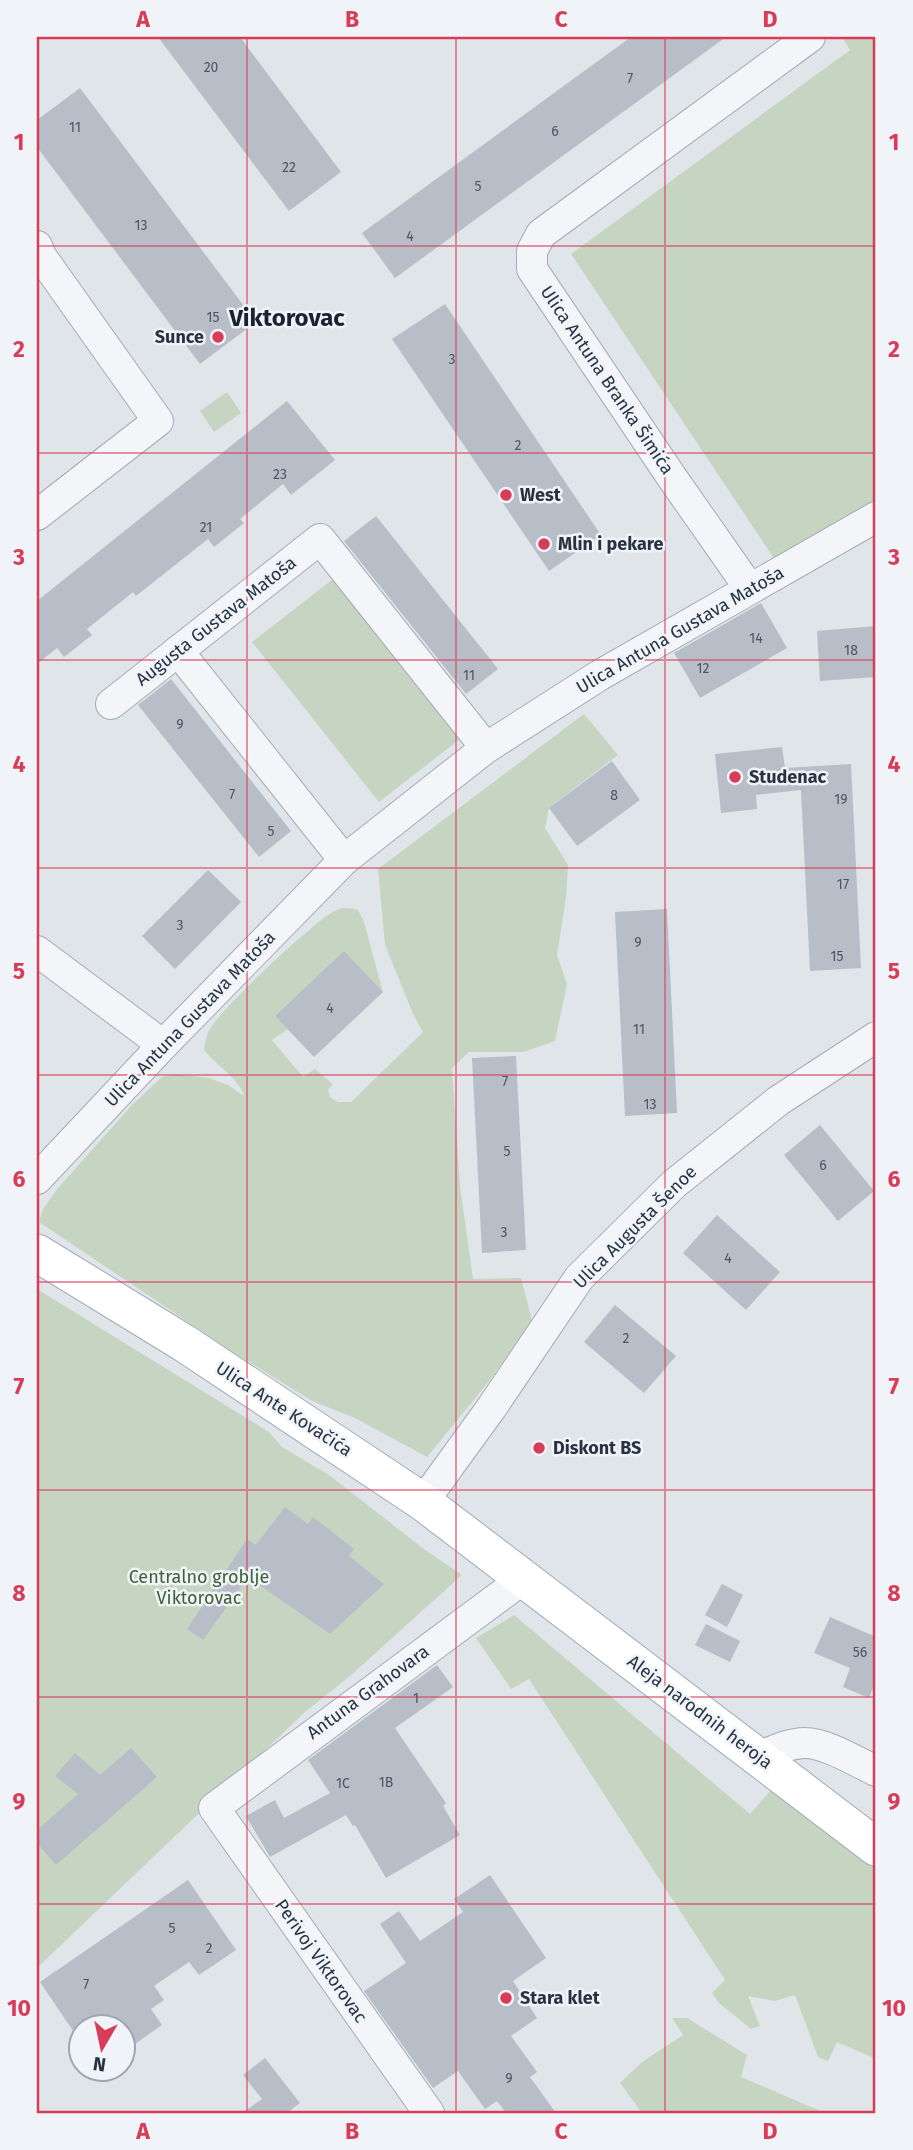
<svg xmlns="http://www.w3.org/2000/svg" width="913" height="2150" font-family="'Fira Sans',sans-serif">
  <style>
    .green { fill: #c6d5c1 }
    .building { fill: #b7bec8 }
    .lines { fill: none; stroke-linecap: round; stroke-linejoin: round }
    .minor-casing { stroke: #a5acb5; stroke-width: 32 }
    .major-casing { stroke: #9fa9b7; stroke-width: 39 }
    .minor { stroke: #f4f5f8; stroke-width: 30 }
    .major { stroke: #fff; stroke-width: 37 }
    .grid { fill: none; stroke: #d93c58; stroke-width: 2; stroke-opacity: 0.55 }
    .poi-dot { fill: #d93c58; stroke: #f0f4f8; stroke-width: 2.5 }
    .labels { text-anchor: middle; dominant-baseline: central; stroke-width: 5; stroke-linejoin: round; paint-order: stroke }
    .number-label { font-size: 14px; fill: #4b5564 }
    .poi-label { font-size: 18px; font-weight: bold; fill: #273243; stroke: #f0f4f8; text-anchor: start }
    .street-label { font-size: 18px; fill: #273243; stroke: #f0f4f8 }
    .park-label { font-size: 18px; fill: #3d6034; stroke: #f0f4f8 }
    .district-label { font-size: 24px; font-weight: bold; fill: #1a2334; stroke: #f0f4f8 }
    .neatline { fill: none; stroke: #d93c58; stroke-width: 2.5 }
    .grid-label { font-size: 23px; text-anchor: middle; font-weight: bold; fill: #d93c58 }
  </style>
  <rect width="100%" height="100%" fill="#e0e5ea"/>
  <g class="green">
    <polygon points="842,37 876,37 876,503 775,560 571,254 850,50"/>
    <polygon points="227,392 241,413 214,432 200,411"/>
    <polygon points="333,579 460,739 379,802 252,642"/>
    <path d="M 584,714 L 618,755 L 549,808 L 545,828 L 568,865 L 566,897 L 557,955 L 567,984 L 555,1041 L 523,1052 L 469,1052 L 452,1068 L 460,1186 L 473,1279 L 521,1278 L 532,1321 L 490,1380 L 427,1457 L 355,1418 L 312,1401 L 233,1352 L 39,1222 L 43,1209 L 58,1188 L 132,1105 L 162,1077 L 175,1074 L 209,1078 L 228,1085 L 244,1096 C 240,1080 215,1064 204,1050 C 205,1043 206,1035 210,1029 C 219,1011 319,916 337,910 C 343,907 352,908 358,910 L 364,922 L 383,992 L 344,952 L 275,1016 L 288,1029 L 272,1040 L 303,1077 L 315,1069 L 333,1084 L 328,1090 L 330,1097 L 338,1102 L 351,1102 L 423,1032 L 413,1014 L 385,945 L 378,869 Z"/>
    <polygon points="37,1289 269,1432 282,1447 329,1475 424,1549 462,1575 350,1676 305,1712 37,1968"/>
    <polygon points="514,1615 750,1814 772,1789 876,1865 876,2059 837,2042 828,2061 818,2057 795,1995 775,2001 748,1996 760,2026 751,2029 719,2003 712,1993 725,1980 529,1679 511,1689 476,1638"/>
    <polygon points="672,2018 687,2018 747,2055 741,2077 825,2113 642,2113 620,2083 642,2062 683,2035"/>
  </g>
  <g class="building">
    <polygon points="158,37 240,37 341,172 289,211"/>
    <polygon points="631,37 726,37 395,278 362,233"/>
    <polygon points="80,88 256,322 200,364 37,147 37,120"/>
    <polygon points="445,304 601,535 549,571 392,339"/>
    <polygon points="287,401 335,460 291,495 283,484 240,519 244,523 214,547 208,539 136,596 133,592 87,629 92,635 64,657 57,648 37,664 37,601"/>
    <polygon points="376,516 498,669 466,694 344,541"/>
    <polygon points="761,603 787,648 700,698 674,653"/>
    <polygon points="876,626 876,677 820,681 817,631"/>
    <polygon points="171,679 291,831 259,857 138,705"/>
    <polygon points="782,747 785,768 851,764 861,968 810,971 801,790 756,795 757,809 721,813 715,754"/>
    <polygon points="612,761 640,800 577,846 549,808"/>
    <polygon points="208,870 241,902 175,969 142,936"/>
    <polygon points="667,909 677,1113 625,1116 615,912"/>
    <polygon points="344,951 383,992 314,1057 275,1016"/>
    <polygon points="516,1056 526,1250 482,1253 472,1058"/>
    <polygon points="820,1125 874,1191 838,1221 784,1155"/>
    <polygon points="717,1215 780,1272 746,1310 683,1253"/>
    <polygon points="615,1305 676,1356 644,1393 584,1342"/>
    <polygon points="285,1507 308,1524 313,1517 354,1549 349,1556 384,1584 330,1634 248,1577 203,1640 187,1629 247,1539 256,1545"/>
    <polygon points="722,1584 743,1595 727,1627 705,1615"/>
    <polygon points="830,1617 876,1637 876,1680 869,1698 843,1687 850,1668 814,1653"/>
    <polygon points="706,1624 740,1641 730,1662 695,1645"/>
    <polygon points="437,1665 453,1687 395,1728 446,1803 443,1806 460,1835 386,1878 355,1825 353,1826 346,1815 270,1857 246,1816 275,1800 284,1818 330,1793 308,1760"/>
    <polygon points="131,1748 157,1777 56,1865 37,1843 37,1830 78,1794 55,1776 75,1753 100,1775"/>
    <polygon points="490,1875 546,1958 513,1981 537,2018 511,2036 537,2072 530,2077 556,2113 506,2113 497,2101 485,2109 458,2071 433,2088 364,1991 406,1963 380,1924 399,1911 420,1941 463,1912 454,1899"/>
    <polygon points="188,1880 236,1950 199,1975 189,1962 154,1986 164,2000 151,2009 162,2025 122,2053 122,2027 80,2027 80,2041 40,1982"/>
    <polygon points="265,2058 300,2103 287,2113 242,2113 262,2099 243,2075"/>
  </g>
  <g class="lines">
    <g class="minor-casing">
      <g id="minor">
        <polyline points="37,246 41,256 158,421 37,515"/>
        <polyline points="750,589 673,479 532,269 532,251 541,234 810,37"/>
        <polyline points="178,651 344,860"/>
        <polyline points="111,704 320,539 486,748"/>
        <polyline points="37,951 163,1045"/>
        <polyline points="37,1179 163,1045 344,860 486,748 600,675 876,517"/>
        <polyline points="423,1502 492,1407 579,1278 674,1184 778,1101 876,1037"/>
        <path d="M 759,1757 C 773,1751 789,1743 805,1743 C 826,1743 857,1762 876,1771"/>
        <polyline points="429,2113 214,1808 523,1579"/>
      </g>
    </g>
    <g class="major-casing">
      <polyline id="major" points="37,1253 184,1343 423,1502 876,1847"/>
    </g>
    <use href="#minor" class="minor"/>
    <use href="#major" class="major"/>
  </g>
  <path class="grid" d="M 247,37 L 247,2113M 456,37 L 456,2113M 665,37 L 665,2113M 37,246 L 876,246M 37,453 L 876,453M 37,660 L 876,660M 37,868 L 876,868M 37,1075 L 876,1075M 37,1282 L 876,1282M 37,1490 L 876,1490M 37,1697 L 876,1697M 37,1904 L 876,1904"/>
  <g class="poi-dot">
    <circle cx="218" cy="337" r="7"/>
    <circle cx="506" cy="495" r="7"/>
    <circle cx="544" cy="544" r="7"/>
    <circle cx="735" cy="777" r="7"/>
    <circle cx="539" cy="1448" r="7"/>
    <circle cx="506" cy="1998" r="7"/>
  </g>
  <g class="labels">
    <g class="number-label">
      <text x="211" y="67">20</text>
      <text x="630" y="78">7</text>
      <text x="75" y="127">11</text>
      <text x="555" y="131">6</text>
      <text x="289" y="167">22</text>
      <text x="478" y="186">5</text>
      <text x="141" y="225">13</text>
      <text x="410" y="236">4</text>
      <text x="213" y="317">15</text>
      <text x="452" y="359">3</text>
      <text x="518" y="445">2</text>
      <text x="280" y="474">23</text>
      <text x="206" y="527">21</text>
      <text x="756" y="638">14</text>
      <text x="851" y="650">18</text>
      <text x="703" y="668">12</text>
      <text x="469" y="675">11</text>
      <text x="180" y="724">9</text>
      <text x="232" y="794">7</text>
      <text x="614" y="795">8</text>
      <text x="841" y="799">19</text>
      <text x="271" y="831">5</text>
      <text x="843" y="884">17</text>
      <text x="180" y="925">3</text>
      <text x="638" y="942">9</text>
      <text x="837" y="956">15</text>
      <text x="330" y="1008">4</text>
      <text x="639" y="1029">11</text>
      <text x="505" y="1081">7</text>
      <text x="650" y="1104">13</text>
      <text x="507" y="1151">5</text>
      <text x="823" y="1165">6</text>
      <text x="504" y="1232">3</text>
      <text x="728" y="1258">4</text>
      <text x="626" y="1338">2</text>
      <text x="860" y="1652">56</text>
      <text x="416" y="1698">1</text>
      <text x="386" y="1782">1B</text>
      <text x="343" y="1783">1C</text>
      <text x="172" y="1928">5</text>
      <text x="209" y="1948">2</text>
      <text x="86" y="1984">7</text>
      <text x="509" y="2078">9</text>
    </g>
    <g class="poi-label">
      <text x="204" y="337" text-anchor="end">Sunce</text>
      <text x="520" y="495">West</text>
      <text x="558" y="544">Mlin i pekare</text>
      <text x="749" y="777">Studenac</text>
      <text x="553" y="1448">Diskont BS</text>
      <text x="520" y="1998">Stara klet</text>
    </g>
    <g class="street-label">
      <text transform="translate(607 380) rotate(56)">Ulica Antuna Branka Šimića</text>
      <text transform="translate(216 621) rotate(-38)">Augusta Gustava Matoša</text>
      <text transform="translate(680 630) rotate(-30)">Ulica Antuna Gustava Matoša</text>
      <text transform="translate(190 1019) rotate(-46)">Ulica Antuna Gustava Matoša</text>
      <text transform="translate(635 1227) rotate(-45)">Ulica Augusta Šenoe</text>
      <text transform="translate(284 1409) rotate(33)">Ulica Ante Kovačića</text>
      <text transform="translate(368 1692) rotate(-36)">Antuna Grahovara</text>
      <text transform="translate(700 1712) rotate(37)">Aleja narodnih heroja</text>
      <text transform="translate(321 1961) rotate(55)">Perivoj Viktorovac</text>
    </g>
    <g class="park-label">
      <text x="199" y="1577">Centralno groblje<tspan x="199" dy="21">Viktorovac</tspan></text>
    </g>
    <g class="district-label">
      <text x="287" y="318">Viktorovac</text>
    </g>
  </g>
  <rect width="913" height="2150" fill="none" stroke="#f0f4f8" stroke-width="77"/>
  <g transform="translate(102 2048) rotate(189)"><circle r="33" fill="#f0f4f8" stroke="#a0a6b0" stroke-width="2"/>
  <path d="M0-5L12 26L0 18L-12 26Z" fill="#d93c58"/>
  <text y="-10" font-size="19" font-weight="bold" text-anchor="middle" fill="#273243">N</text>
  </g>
  <rect x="38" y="38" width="836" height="2074" class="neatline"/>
  <g class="grid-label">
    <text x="143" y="27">A</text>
    <text x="352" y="27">B</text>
    <text x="561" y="27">C</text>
    <text x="770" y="27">D</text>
    <text x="19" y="150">1</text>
    <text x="894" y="150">1</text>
    <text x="19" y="357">2</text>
    <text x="894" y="357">2</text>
    <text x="19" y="565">3</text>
    <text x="894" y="565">3</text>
    <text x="19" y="772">4</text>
    <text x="894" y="772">4</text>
    <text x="19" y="979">5</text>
    <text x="894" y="979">5</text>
    <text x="19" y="1187">6</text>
    <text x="894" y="1187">6</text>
    <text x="19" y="1394">7</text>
    <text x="894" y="1394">7</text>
    <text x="19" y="1601">8</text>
    <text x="894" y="1601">8</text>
    <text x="19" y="1809">9</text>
    <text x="894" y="1809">9</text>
    <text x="19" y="2016">10</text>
    <text x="894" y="2016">10</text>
    <text x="143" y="2139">A</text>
    <text x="352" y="2139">B</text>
    <text x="561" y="2139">C</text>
    <text x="770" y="2139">D</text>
  </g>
</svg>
